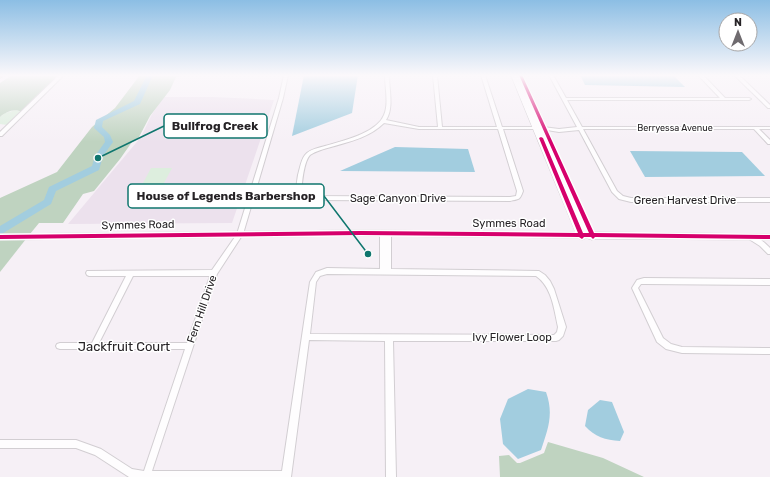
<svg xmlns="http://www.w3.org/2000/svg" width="770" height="477" font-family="Rubik,sans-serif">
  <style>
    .built { fill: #ece1ed }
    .green { fill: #ddeede }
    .forest { fill: #bfd3c0 }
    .water { fill: #a2cddf }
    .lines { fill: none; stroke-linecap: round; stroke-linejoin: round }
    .river { fill: #a2cddf; fill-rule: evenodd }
    .street-casing { stroke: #d2ced2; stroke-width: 2 }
    .secondary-casing { stroke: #d2ced2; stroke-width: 1 }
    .highway-casing { stroke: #d0cdd0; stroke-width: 2 }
    .street { fill: #fefdfe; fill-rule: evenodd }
    .secondary { fill: #fefdfe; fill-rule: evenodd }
    .highway { fill: #d1cabb; fill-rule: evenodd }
    .cycleway-casing { stroke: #fff; stroke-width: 3 }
    .cycleway { fill: #d6006c; fill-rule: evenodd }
    .labels { text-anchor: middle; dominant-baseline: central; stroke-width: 3; stroke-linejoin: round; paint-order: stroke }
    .far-street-label { font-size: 9px; fill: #262326; stroke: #fff }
    .street-label { font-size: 11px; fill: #262326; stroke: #fff }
    .near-street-label { font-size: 13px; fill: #262326; stroke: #fff }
    .leader { fill: none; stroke: #0f766e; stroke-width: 1.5 }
    .callout-dot { fill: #0f766e; stroke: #fff; stroke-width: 1.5 }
    .callout { fill: #fff; stroke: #0f766e; stroke-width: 1.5 }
    .callout-label { font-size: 12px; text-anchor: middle; font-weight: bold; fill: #262326 }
  </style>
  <rect width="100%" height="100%" fill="#f6f0f6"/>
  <polygon class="built" points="163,97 214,97 274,100 232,223 68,224 141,137 151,116"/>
  <g class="green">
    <polygon points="16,110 22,112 7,125 0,124 0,117 5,113"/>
    <polygon points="151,168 172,168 163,185 142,185"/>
  </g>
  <g class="forest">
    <path d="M 12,75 L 60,75 L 22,112 C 14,108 6,112 0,117 L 0,83 Z"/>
    <polygon points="140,75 186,75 176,77 170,90 150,116 139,137 132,142 120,159 94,191 83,194 63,223 39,223 30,234 0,235 0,198 57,172 92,127 115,108"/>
    <polygon points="26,239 0,272 0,240"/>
    <polygon points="548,442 603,458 644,477 500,477 499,456 509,455 517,463 520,463 544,453"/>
  </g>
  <g class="water">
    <polygon points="304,75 358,75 352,113 292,136"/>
    <polygon points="580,75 673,75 685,87 585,85"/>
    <polygon points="395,147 468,149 475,172 340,171"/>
    <polygon points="630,151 742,152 765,176 645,177"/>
    <path d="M 528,389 L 546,392 C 554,414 548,429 541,450 L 518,459 L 503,444 L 500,419 L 508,399 Z"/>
    <path d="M 600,400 L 612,402 L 624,432 L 620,441 C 605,440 595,437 585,426 L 588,410 Z"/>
  </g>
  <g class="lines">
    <polygon class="river" points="147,75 153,75 140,104 103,121 102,127 110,135 113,142 103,156 99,170 56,191 51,204 0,235 0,226 44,200 49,187 92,166 95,156 105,142 104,137 94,128 96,120 134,101"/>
    <g class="street-casing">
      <g id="street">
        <polygon points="59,75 64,75 2,136 0,136 0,132"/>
        <path d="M 284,75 L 288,75 L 283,98 L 243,234 L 217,274 L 152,471 L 282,471 L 310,282 L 316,272 L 327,268 L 380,269 L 380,233 L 381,231 L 383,231 L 386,232 L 388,231 L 391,233 L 391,269 L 539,271 L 545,275 L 550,281 L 554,289 L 566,327 L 563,336 L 559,340 L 556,341 L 393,341 L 396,477 L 386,477 L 385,341 L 309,340 L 291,477 L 129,477 L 95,455 L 76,448 L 0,448 L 0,440 L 76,440 L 101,449 L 132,469 L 144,471 L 185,349 L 60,349 L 57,348 L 56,346 L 57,344 L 60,343 L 92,343 L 126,276 L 89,276 L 87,275 L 86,273 L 87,271 L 212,270 L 237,234 L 279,98 ZM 327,274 L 536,276 C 552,287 554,309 558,327 L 557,332 L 554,335 L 310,334 L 316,282 L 320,276 ZM 133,276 L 210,276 L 187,343 L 99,343 Z"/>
        <path d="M 385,75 L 389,75 C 389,90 394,108 386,120 L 419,127 L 438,127 L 433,75 L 437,75 L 442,127 L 497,127 L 481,75 L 485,75 L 502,127 L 543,127 L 559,129 L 577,127 L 549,75 L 553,75 L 566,98 L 720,98 L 698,75 L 703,75 L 725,98 L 749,98 L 751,99 L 749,100 L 567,100 L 582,127 L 770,127 L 770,129 L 759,129 L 770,140 L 770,144 L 768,144 L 754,129 L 583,129 L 617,191 L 623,196 L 631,198 L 770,198 L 770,202 L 631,202 L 619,199 L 612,192 L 579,130 L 559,132 L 541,129 L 503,129 L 523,191 C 520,200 519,199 510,201 L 311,200 L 298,196 C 295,190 297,182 298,175 C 300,168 301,160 305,155 C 310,149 318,148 325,146 C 342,141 377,133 384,115 C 389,104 385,88 385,75 ZM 384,123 L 419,129 L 498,129 L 517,191 L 516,196 L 510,197 L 311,196 L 302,194 C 301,185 304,161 310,155 C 316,151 324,149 331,147 C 349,142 370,137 384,123 Z"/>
        <polygon points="734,75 739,75 770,105 770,108 768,108"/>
        <path d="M 749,235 C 757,235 765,243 770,248 L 770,254 L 768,254 L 760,246 L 749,239 L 748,237 Z"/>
        <polygon points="644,278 770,279 770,285 644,284 641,284 638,288 663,338 671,344 682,347 770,348 770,354 682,353 666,349 657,342 632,288 637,280"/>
      </g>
    </g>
    <g class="secondary-casing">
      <polygon id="secondary" points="511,75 517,75 584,232 517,75 523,75 594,232 770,234 770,240 596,239 592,240 586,238 582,240 578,238 361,236 0,240 0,234 361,230 575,232"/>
    </g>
    <g class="highway-casing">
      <polygon id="highway" points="0,75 5,75 0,78"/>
    </g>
    <use href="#street" class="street"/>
    <use href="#secondary" class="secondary"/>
    <use href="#highway" class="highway"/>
    <g class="cycleway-casing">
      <polygon id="cycleway" points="519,75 522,75 594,233 770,235 770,239 595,237 593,239 591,237 584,237 582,239 579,237 361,235 0,239 0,235 361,231 578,233 539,138 541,137 543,138 583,233 589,233"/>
    </g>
    <use href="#cycleway" class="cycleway"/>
  </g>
  <linearGradient id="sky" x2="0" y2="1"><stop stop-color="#8cbee4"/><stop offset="0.53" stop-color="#fbf8fb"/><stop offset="1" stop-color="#fbf8fb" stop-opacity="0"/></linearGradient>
  <rect width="770" height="142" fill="url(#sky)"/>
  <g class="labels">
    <g class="far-street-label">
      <text x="675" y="128">Berryessa Avenue</text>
    </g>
    <g class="street-label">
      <text x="398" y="198">Sage Canyon Drive</text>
      <text x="685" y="200">Green Harvest Drive</text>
      <text x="509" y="223">Symmes Road</text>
      <text transform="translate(138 225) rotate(-1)">Symmes Road</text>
      <text transform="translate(202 309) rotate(-71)">Fern Hill Drive</text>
      <text x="512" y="337">Ivy Flower Loop</text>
    </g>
    <g class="near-street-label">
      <text x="124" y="346">Jackfruit Court</text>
    </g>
  </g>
  <path class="leader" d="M98 158L164 126M368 254L324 196"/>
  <g class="callout-dot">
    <circle cx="98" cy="158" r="4"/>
    <circle cx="368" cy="254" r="4"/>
  </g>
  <g class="callout">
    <rect x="164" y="114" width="103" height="24" rx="4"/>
    <rect x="128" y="184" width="196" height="24" rx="4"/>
  </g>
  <g class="callout-label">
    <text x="215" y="130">Bullfrog Creek</text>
    <text x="226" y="200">House of Legends Barbershop</text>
  </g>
  <g transform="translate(738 32)"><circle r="19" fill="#ffffff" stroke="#a8a7a8"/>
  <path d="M0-3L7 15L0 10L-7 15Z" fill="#6f6b6f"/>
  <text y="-6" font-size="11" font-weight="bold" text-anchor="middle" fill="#262326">N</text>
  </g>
</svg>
